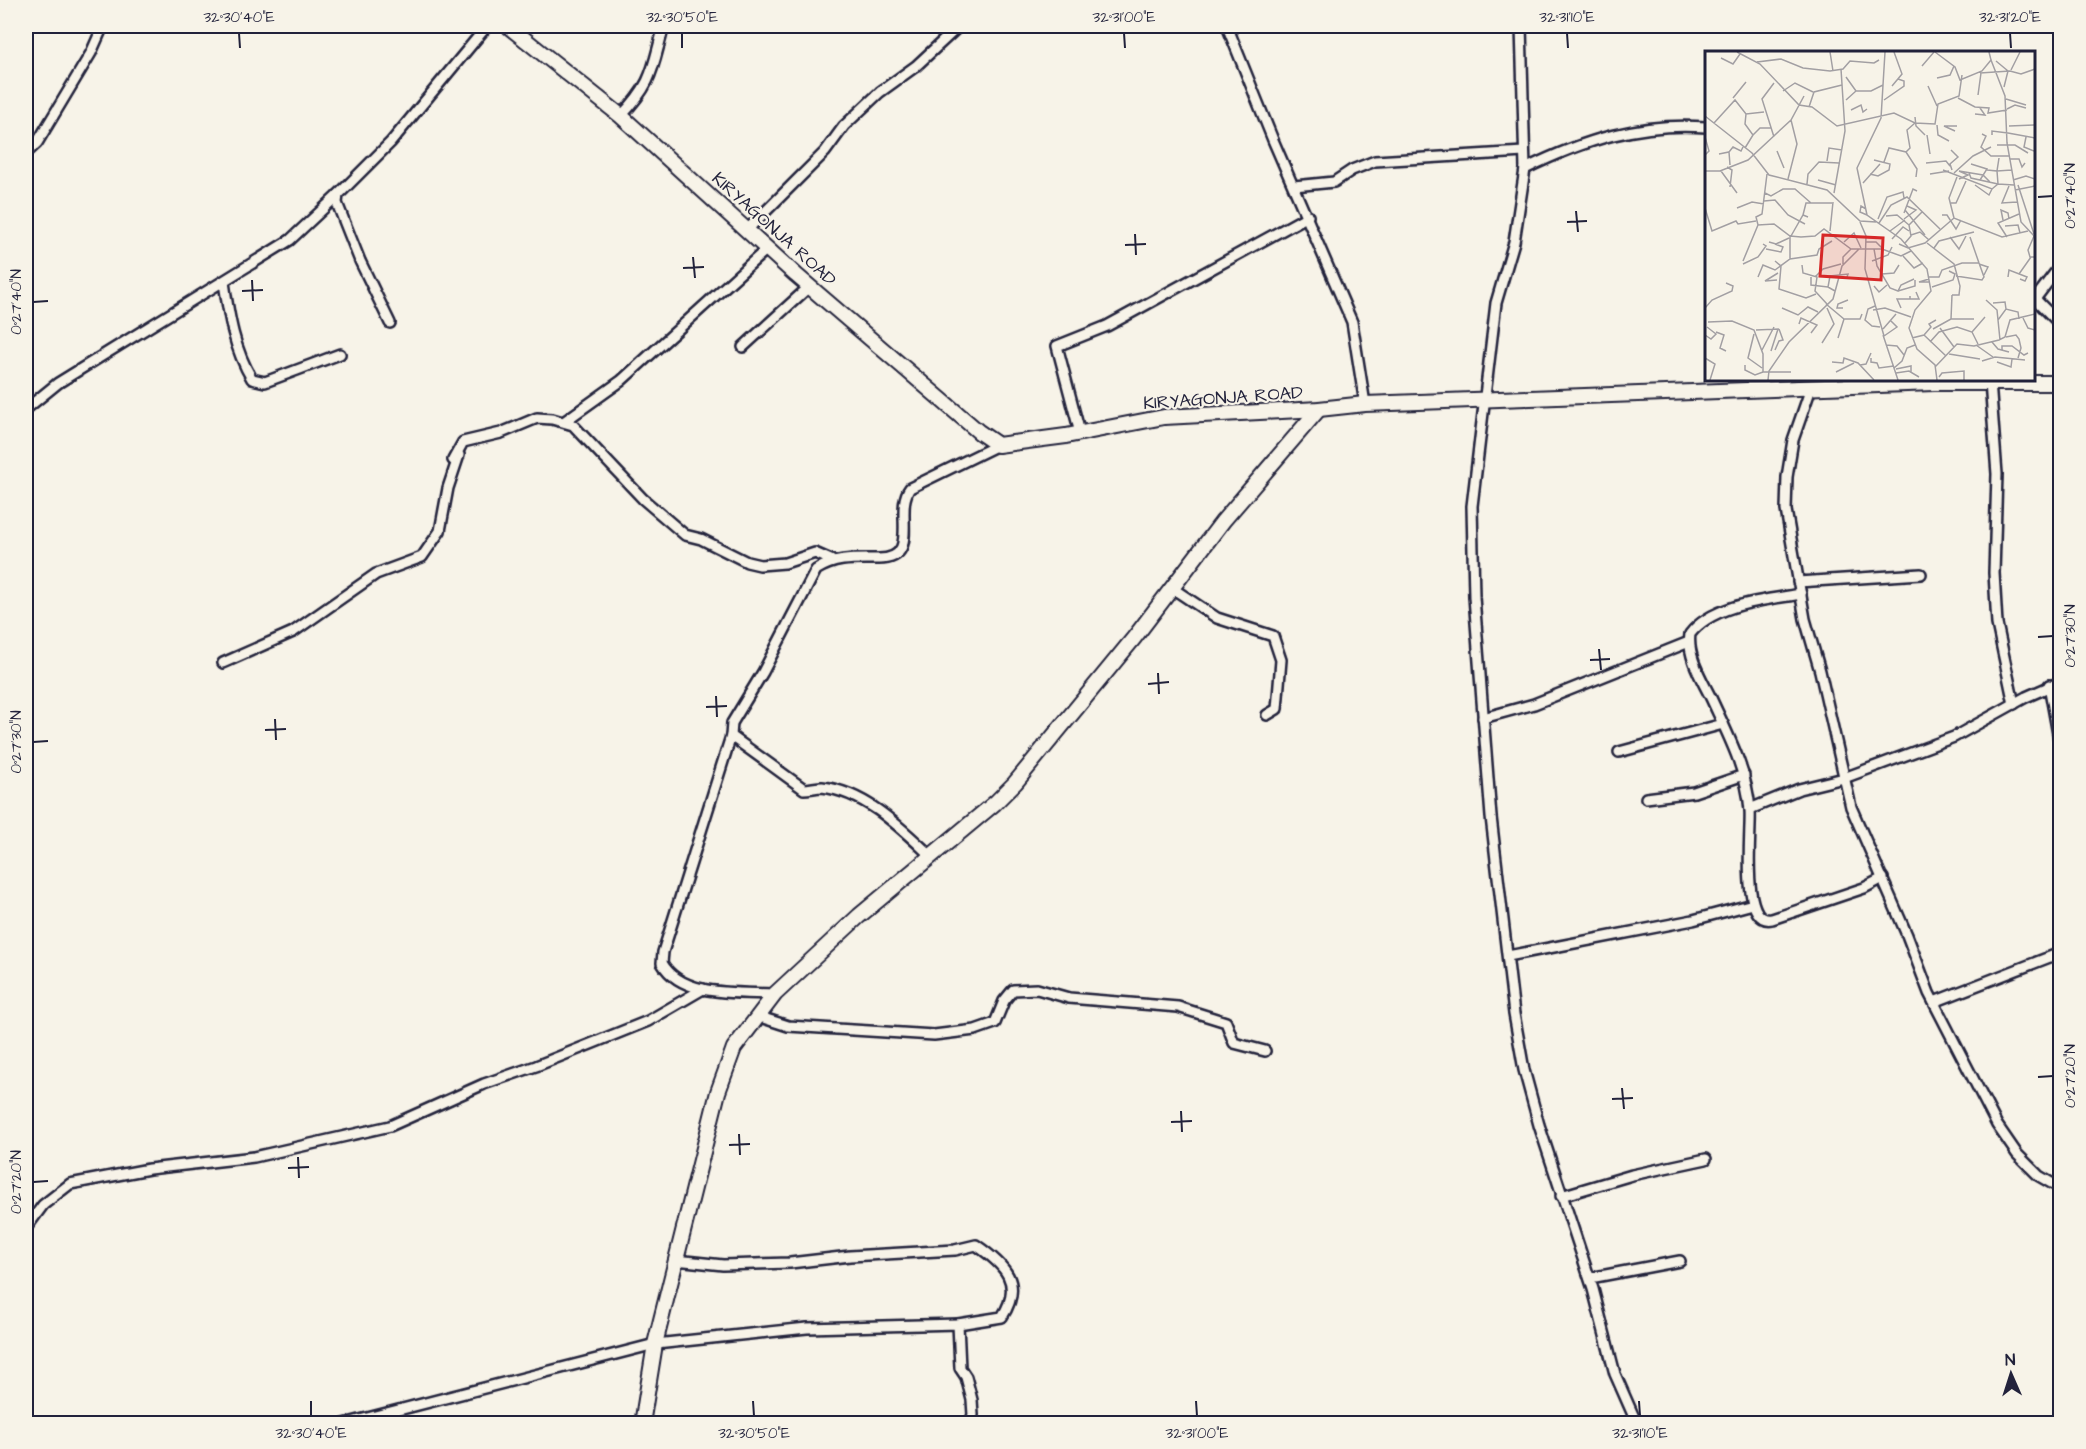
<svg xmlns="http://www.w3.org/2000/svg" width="2086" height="1449" font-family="'Architects Daughter',sans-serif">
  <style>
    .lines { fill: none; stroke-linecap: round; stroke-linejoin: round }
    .street-casing { stroke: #22223b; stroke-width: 14 }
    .secondary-casing { stroke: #22223b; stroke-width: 18 }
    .street { stroke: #f7f3e8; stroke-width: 9 }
    .secondary { stroke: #f7f3e8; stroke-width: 14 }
    .ticks { fill: none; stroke: #22223b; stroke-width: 2 }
    .labels { text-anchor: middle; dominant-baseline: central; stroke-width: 4.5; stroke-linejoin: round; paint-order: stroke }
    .street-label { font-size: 18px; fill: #22223b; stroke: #f7f3e8 }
    .inset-road { fill: none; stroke: #a29fa3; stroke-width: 1.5 }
    .view { fill: #d62828; fill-opacity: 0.15; stroke: #d62828; stroke-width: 3 }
    .inset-edge { fill: none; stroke: #22223b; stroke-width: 3 }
    .neatline { fill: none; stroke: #22223b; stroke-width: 2 }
    .ticks-label { font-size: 15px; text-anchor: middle; fill: #22223b }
  </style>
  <rect width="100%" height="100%" fill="#f7f3e8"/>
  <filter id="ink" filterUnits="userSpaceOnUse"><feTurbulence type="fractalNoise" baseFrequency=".0167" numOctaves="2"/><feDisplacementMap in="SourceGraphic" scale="12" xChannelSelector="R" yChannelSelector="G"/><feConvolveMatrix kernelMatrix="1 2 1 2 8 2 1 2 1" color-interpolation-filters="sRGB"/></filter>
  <g filter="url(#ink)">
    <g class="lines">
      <g class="street-casing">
        <g id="street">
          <polyline points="1227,26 1273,140 1352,322 1365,404"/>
          <polyline points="1521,26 1525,169 1514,242 1496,303 1472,506 1474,597 1491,817 1514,1014 1524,1070 1539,1125 1593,1289 1615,1374 1637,1424"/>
          <path d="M 621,116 C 654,82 652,68 664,26"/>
          <polyline points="26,153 37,143 91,53 103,26"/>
          <path d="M 1525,169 C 1584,140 1640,122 1706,127"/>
          <polyline points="1294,186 1334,182 1352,170 1375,161 1524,152"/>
          <polyline points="747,230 825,152 844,126 880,92 916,66 959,26"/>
          <path d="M 224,282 C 229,317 234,349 252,379 L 265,382 L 340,354"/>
          <polyline points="2034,298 2060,324"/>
          <polyline points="2035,299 2060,266"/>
          <polyline points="390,323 360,261 337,203 338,195 391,142 487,26"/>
          <polyline points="743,347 810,286"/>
          <polyline points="1990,382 1997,474 1994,573 1997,624 2014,704"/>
          <polyline points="1811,388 1793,440 1787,477 1786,510 1805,619 1820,671 1851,807 1907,935 1929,993 1997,1125 2017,1154 2039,1176 2060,1188"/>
          <polyline points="26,409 58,383 290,240 338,195"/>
          <polyline points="565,421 621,381 768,248"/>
          <polyline points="1080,433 1057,346 1107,326 1308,216"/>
          <polyline points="453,460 463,442 501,433 537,418 552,419 573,425 643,499 685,535 701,539 747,562 760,565 785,563 815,553 831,560"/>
          <polyline points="1798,582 1921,574"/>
          <polyline points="1172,588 1217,618 1273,636 1281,660 1277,709 1267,715"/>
          <path d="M 1801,594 C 1766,600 1713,604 1690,634 C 1687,656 1701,678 1711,698 C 1727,733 1747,770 1750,810 C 1752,830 1739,926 1772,919 L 1864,888 L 1883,878"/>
          <polyline points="223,663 293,632 376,574 422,557 440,531 448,488 459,455"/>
          <polyline points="2049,685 2060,745"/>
          <polyline points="1483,718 1534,704 1689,642"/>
          <path d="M 731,736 L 804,789 C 810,789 816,787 822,787 C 866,792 901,828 931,856"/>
          <polyline points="1619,752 1723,724"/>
          <polyline points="1646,798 1694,792 1744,775"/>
          <polyline points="1750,809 1799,789 1844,778 1954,737 2026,697 2060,682"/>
          <polyline points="1508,956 1693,920 1753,904"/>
          <path d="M 775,994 C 739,992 682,998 662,963 L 663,952 L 731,736 L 732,723 L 763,672 L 816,570 C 836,557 856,559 879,559 C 922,559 893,510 910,488 L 998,445"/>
          <polyline points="1934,1002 2060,953"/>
          <polyline points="757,1016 788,1026 934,1035 975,1030 995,1023 1004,1001 1013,990 1037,989 1069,998 1178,1007 1226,1022 1234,1043 1265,1051"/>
          <polyline points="1561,1196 1632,1175 1706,1159"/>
          <polyline points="26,1228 43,1205 70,1184 149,1169 254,1157 390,1126 484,1084 536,1066 648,1021 703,989"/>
          <path d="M 676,1260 L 723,1265 L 790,1263 L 850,1256 L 955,1250 L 976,1245 C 1005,1265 1024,1283 1002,1317 L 958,1324"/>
          <polyline points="1590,1278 1680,1261"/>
          <polyline points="656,1344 807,1328 958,1324 960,1368 966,1377 972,1400 973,1415 969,1424"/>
          <polyline points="344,1424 655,1344"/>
        </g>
      </g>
      <g class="secondary-casing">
        <g id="secondary">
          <polyline points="508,26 621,116 796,275 979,432 998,445 1066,436 1164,417 1319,409 1365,404 1934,383 2060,383"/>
          <polyline points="642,1424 655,1344 718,1092 734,1048 775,994 859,916 995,803 1015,783 1134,638 1223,521 1319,409"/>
        </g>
      </g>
      <use href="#street" class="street"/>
      <use href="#secondary" class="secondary"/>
    </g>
  </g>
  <path class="ticks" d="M 239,33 L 240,48M 682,33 L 682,48M 1124,33 L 1125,48M 1567,33 L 1568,48M 2010,33 L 2011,48M 2038,197 L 2053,196M 1576,211 L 1578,232M 1567,222 L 1587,221M 1135,234 L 1136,255M 1125,245 L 1146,244M 693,257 L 695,278M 683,268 L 704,267M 252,280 L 253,301M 242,291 L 263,290M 33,302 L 48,301M 2038,637 L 2053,636M 1599,649 L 1601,670M 1590,660 L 1610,659M 1158,673 L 1159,694M 1148,684 L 1169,682M 716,696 L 717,717M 706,707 L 727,706M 275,719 L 276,740M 265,730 L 286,729M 33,742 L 48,741M 2038,1077 L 2053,1076M 1622,1088 L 1624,1109M 1612,1099 L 1633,1098M 1181,1111 L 1182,1132M 1171,1122 L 1192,1121M 739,1134 L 740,1155M 729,1145 L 750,1144M 298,1157 L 299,1178M 288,1168 L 309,1167M 33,1182 L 48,1181M 311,1401 L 311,1416M 753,1401 L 754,1416M 1196,1401 L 1197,1416M 1639,1401 L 1640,1416"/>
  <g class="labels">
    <g class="street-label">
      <text transform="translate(774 229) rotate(42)">KIRYAGONJA ROAD</text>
      <text transform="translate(1223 398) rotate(-4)">KIRYAGONJA ROAD</text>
    </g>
  </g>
  <g transform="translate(1705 51)">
    <rect width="330" height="330" fill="#f7f3e8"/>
    <path class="inset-road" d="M 32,1 L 55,13 L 94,54 L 107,56 L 132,75 L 189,62 L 210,72 L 230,73 L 233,53 L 254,45 L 257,24M 125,1 L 128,20M 180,1 L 176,67 L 152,117 L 162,164 L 196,188 L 222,218 L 226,240 L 210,259 L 204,277 L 212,298 L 230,314 L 232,329M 230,1 L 250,16 L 255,29 L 277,20 L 286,9 L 284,1M 16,7 L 28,13 L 35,3M 286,9 L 300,45 L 302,92 L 316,171 L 330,186M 291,10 L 303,20 L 299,36M 52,11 L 76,8 L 98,17 L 125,20 L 138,18 L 145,10 L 169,12 L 174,9M 217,15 L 229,1M 306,19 L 315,1M 275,22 L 305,20 L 316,23 L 330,18M 141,26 L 151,40 L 141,49M 232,27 L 245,24 L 249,15M 69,32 L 57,48 L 69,86M 187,35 L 197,23 L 189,1M 223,35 L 232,55M 78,40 L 90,32 L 108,41M 151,40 L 166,40 L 178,34M 273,44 L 276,22M 28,47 L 41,31M 253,47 L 270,56 L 284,57 L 283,62 L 302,59M 301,48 L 321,54M 179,49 L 199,35 L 199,30 L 193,28M 104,56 L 109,41 L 137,34M 302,58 L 310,54 L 321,57M 146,59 L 156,54 L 158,61 L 162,58M 270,63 L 280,64 L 275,57M 0,65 L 47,102 L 64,124 L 122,139 L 155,170 L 171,171M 210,66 L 211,75 L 220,84M 9,72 L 30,49 L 41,63 L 59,61M 232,74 L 233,84 L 244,90M 304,75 L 330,74M 250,80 L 239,75 L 252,75M 303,82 L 330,87M 277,83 L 281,85 L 276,96 L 286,105 L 304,105M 48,84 L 55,77 L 66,77M 222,84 L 225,103M 287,84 L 287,80 L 303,82M 0,86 L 4,100 L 0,104M 321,86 L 319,96 L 329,100M 292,94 L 310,94 L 323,102M 40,97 L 48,84 L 40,73 L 41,63M 246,99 L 253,106 L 245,113 L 247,119M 72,100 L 79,117M 24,101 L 28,96 L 36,100 L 38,96M 201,101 L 205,97 L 202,79 L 210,72M 14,103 L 24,101 L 25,114M 294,107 L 292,120 L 307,119M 305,108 L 314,108 L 317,116 L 320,112M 122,110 L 124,97 L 137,99M 179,111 L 184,97 L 201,101 L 212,118 L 211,126M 221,112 L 241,110 L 245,115M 266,113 L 282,118 L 275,129M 22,116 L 27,119 L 25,136M 238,119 L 287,138 L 293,133 L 309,134M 282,119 L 292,120 L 293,133M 0,120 L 15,120 L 43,109 L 86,69 L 99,45M 16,120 L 32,142M 254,120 L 278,124 L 285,131M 254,120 L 263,124 L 254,128M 249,122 L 268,105 L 286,96M 264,122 L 266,127 L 293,133M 62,123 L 57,163 L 51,166 L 53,174 L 69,173 L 85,185 L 96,186 L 110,185 L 119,178 L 146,198 L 177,198 L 196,205 L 206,200M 165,123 L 173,125 L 184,119 L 185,113 L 169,109M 225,123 L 244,120M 83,128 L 92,93 L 86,69M 113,129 L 131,134M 308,129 L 321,125 L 330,128M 158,132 L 175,113M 102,133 L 103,123 L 114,111 L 134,112M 270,134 L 284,144 L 287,138M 313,134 L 329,183M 304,135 L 297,152 L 312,151M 310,139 L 330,135M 60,142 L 66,145 L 78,138 L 90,138 L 106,152M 129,142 L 140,80 L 136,18M 59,150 L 70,149 L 83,164 L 100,173M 246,152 L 251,152 L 261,130M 0,157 L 7,180 L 31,170 L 33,173 L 51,170M 32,157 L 47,151 L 59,153M 161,158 L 156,155 L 155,161 L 162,164M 200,159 L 220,184M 199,162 L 208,138 L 212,140M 98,164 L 101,152 L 127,152M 237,164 L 242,164 L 251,178 L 256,169M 181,165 L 192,164 L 204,174M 249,167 L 244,147 L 252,126M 173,168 L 182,146 L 198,141 L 199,147M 199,168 L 211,159 L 202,155M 298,169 L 296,159 L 303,162 L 304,168M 155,171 L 161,185 L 160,218 L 179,285M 174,172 L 186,154 L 202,146 L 235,178M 300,175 L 313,174 L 315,182M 125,180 L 128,151M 185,180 L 200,169M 85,184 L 85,208M 206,184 L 215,181 L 224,189M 86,185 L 98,164 L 103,166M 329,185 L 323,199 L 325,206 L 330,206M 245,186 L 254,198 L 261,185M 265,186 L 274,212M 302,186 L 293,172 L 314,163M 187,188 L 198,176 L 204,180M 64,191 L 71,193 L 84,187M 139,191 L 149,182 L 156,197M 161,191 L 171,191 L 177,197M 200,192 L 206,185 L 204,174 L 217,161M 222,192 L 249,213 L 255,235 L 254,244 L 247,244M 194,193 L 203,197 L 220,192 L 249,167 L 297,186 L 323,180M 229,197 L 234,190 L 269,181M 61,198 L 76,201 L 78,196 L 70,193M 169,198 L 172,215 L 185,237 L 193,240 L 196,234 L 209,228M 198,205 L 209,217 L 218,212M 38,210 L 53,174M 70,210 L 76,215 L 74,238 L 101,247 L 111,243M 167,210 L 183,204 L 187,196M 38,213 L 53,206 L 61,195 L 58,193M 138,213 L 138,206 L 146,198M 274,213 L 283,216 L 279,224M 97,214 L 98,222 L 112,226 L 110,240 L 122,253M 177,223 L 189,222 L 194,214M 314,223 L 326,206M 53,226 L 58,214 L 70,219 L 85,208 L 112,204 L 114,198 L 127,190M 106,226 L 106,234 L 123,236M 110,226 L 118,218 L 136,213M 224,226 L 234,226 L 237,219 L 257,212 L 274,212 L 279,226 L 277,229 L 251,225M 303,226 L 304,219 L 322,226 L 320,230 L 315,228M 224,228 L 214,231 L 225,231M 72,229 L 60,230 L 73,222M 169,235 L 174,241 L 182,234M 227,236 L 248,229 L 250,223 L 244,220M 130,240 L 123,236 L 125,225 L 143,223 L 142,226M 193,240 L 210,235 L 210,229M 205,245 L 205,248 L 214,248 L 211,241M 281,249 L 292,259 L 295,289M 288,252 L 300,251 L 301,258M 121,253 L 139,268 L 155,268 L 157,263M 170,255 L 163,258 L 160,269 L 167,275 L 175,276M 0,257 L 7,249 L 27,240 L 28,235 L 21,232M 77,257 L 93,264 L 103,256 L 113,261M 138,257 L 132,257 L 133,253 L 143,249M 196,257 L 192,248 L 205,248M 168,259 L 180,257 L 206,266M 318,267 L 323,277 L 330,279M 246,268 L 269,268M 293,269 L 301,258 L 313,261 L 314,268M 3,271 L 27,270 L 49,279 L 58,303 L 58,321 L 86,321M 94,273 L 96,267 L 112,274 L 106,282M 235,277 L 249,296M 178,278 L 191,263M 228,278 L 246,268 L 247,244M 51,279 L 73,278 L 66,300M 11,281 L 19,284 L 15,297 L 21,300M 267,281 L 280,266M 49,283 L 43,307 L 57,317M 0,284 L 6,288 L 11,283 L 2,276M 178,284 L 193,329M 219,284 L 241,305M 179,285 L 192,276 L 186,270M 301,286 L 311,284 L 314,288 L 316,297 L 313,307M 133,287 L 139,268M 207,287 L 219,284 L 226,276 L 224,273 L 231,269M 225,291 L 234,281 L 252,276 L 267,281 L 273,293M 287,291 L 293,298 L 304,301M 117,292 L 129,273 L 122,257M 181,294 L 192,295 L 199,304M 271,294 L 288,306M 57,299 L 69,276M 70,299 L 74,290 L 78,289 L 74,278M 297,300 L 297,295 L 307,295 L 319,304 L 323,302M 244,303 L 275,308M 0,307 L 10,313 L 5,329M 166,307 L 166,311 L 172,312 L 174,317 L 189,315M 277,310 L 290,306 L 320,309M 127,311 L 138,312 L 139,307 L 153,312 L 169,329M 292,311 L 306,316 L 307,308M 40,314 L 40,319 L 50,324 L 58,321M 155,314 L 161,313 L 166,302M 230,316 L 252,293 L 269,295 L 294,289 L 300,286 L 305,269 L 330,263M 189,317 L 197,310 L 202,297 L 210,294M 191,318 L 206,315 L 206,321M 131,321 L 149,312M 191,322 L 204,320 L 214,326M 234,326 L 237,322 L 259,320 L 259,329M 63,329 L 64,320 L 84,291 L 128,248 L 137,215 L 154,198"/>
    <path class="view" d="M 118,184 L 178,187 L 176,229 L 115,225 Z"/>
    <rect width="330" height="330" class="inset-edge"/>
  </g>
  <rect width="2086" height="1449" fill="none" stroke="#f7f3e8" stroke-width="66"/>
  <g transform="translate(2011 1374) rotate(357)" stroke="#f7f3e8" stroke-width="4.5" paint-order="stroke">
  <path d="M0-4.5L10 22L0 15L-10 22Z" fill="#22223b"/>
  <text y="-9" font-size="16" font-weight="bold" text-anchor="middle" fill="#22223b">N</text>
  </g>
  <rect x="33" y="33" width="2020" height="1383" class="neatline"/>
  <g class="ticks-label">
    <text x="239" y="22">32°30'40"E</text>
    <text x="682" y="22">32°30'50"E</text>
    <text x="1124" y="22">32°31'00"E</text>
    <text x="1567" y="22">32°31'10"E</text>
    <text x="2010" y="22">32°31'20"E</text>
    <text transform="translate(2070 196) rotate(-90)" y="5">0°27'40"N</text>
    <text transform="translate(16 302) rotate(-90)" y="5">0°27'40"N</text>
    <text transform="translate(2070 636) rotate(-90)" y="5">0°27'30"N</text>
    <text transform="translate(16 742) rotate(-90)" y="5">0°27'30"N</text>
    <text transform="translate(2070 1076) rotate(-90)" y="5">0°27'20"N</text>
    <text transform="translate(16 1182) rotate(-90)" y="5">0°27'20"N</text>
    <text x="311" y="1438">32°30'40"E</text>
    <text x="754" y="1438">32°30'50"E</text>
    <text x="1197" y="1438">32°31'00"E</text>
    <text x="1640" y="1438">32°31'10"E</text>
  </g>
</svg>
